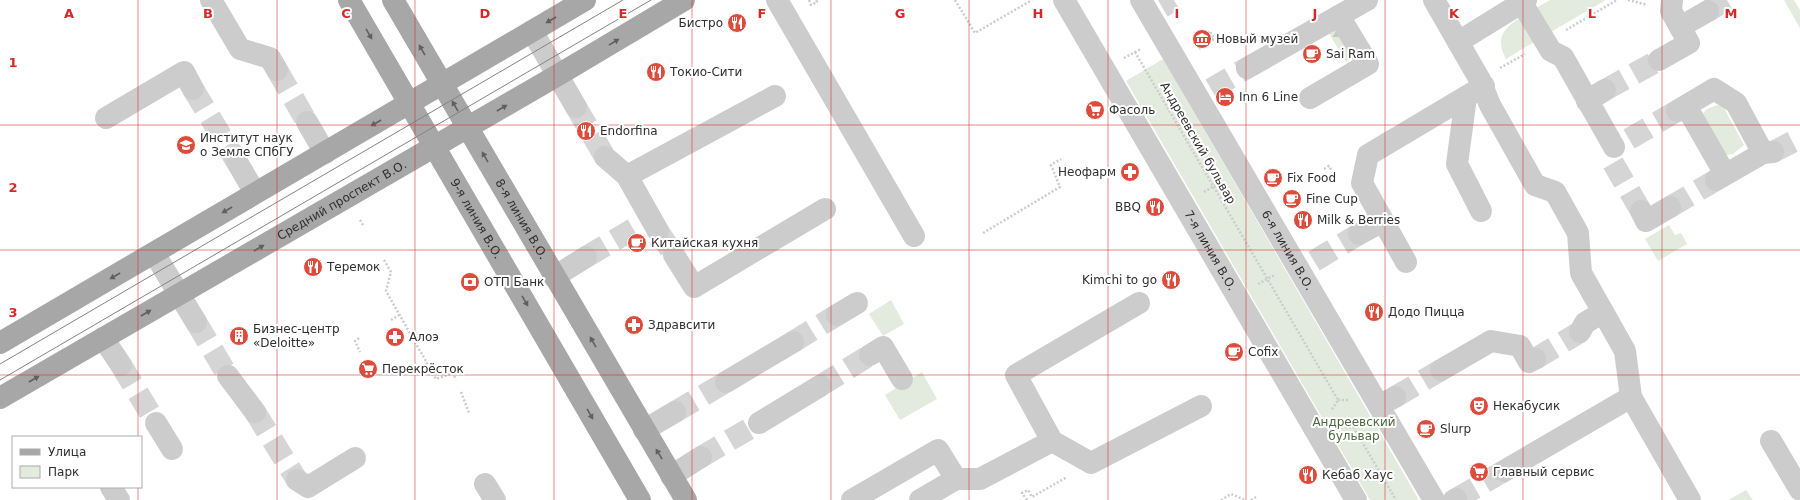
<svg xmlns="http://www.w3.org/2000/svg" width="1800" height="500" font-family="'DejaVu Sans',sans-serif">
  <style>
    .green { fill: #e2ebdd }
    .forest { fill: url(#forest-firs) }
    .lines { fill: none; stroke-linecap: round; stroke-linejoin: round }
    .minor-tunnel { stroke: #d5d5d5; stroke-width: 22; stroke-dasharray: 22 11; stroke-linecap: butt }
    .path { stroke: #ccc; stroke-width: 2.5; stroke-dasharray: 2 2; stroke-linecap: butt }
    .minor { stroke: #ccc; stroke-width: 22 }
    .major { stroke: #a7a7a7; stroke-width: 22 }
    .tram { stroke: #848484; stroke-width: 1 }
    .oneway { fill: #5f5f5f }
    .grid { fill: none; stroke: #d62828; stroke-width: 1; stroke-opacity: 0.55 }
    .labels { text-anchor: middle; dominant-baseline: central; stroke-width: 4; stroke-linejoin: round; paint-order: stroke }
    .poi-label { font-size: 12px; fill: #2f2f2f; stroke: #fff; text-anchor: start }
    .street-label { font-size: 12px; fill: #2f2f2f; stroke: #fff }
    .park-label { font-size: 12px; fill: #4b683e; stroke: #fff }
    .grid-label { font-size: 13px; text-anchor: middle; font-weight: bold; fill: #d62828; stroke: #fff; stroke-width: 4; stroke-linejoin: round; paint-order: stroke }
  </style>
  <defs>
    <pattern id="forest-firs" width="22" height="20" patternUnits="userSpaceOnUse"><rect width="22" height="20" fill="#e2ebdd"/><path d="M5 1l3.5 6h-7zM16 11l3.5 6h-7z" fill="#c2cabe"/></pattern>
  </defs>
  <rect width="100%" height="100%" fill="#fff"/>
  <g class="green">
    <polygon points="1550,0 1606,0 1549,33 1536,8"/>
    <polygon points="1784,0 1794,0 1800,10 1800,28"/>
    <path d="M 1520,18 L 1537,40 L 1506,59 C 1495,38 1503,29 1520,18 Z"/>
    <polygon points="1163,59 1419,500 1370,500 1126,81"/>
    <polygon points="1720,104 1724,108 1744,145 1733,154 1727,155 1722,151 1704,119 1703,113 1707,109"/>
    <polygon points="1669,225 1675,235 1681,233 1687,244 1658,261 1645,239"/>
    <polygon points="891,300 904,324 883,336 869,314"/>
    <polygon points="922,372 937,399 900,420 885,395"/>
    <polygon points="1746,490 1753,500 1728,500"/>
  </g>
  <polygon class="forest" points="1337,27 1354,56 1346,62 1327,30"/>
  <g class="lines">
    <g class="minor-tunnel">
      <polyline points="1162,7 1174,0"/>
      <polyline points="1708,11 1727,0"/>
      <polyline points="277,70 307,122"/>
      <polyline points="193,89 237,162"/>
      <polyline points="1211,89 1247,68"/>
      <polyline points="1605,90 1659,60"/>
      <polyline points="576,107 605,157"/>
      <polyline points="1629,139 1677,111"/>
      <polyline points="1773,152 1800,138"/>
      <polyline points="1613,163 1641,211"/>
      <polyline points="1670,207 1716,180"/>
      <polyline points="658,231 674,255"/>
      <polyline points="586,257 635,228"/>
      <polyline points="1314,261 1359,234"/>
      <polyline points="196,322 228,376"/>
      <polyline points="793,342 837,315"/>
      <polyline points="1535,359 1580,332"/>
      <polyline points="121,365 156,423"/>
      <polyline points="820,386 870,355"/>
      <polyline points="1395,397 1441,370"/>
      <polyline points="255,412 297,480"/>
      <polyline points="675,412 726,382"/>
      <polyline points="701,457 759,423"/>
      <polyline points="1456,499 1504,471"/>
    </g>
    <g class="path">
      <polyline points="809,0 811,5 817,2 816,0"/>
      <polyline points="955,0 975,33 1032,0"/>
      <polyline points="1628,0 1647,5"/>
      <polyline points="1566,30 1617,0"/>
      <polyline points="1194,41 1210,31 1214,39 1199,49"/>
      <polyline points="1135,52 1338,400 1331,411"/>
      <polyline points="1124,58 1141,49"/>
      <polyline points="1500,68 1525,54"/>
      <polyline points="1324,169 1329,166 1335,176"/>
      <polyline points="1204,192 1221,182"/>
      <polyline points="360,220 363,225"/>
      <polyline points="983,233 1060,187 1051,165 1061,159"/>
      <polyline points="384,260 391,272 386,291 436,379 453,373 456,380"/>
      <polyline points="1258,284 1275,275"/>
      <polyline points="391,320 399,315"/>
      <polyline points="359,338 355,341 360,352"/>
      <polyline points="461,392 469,413"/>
      <polyline points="1338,400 1348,400"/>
      <polyline points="1341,427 1354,428 1396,500"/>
      <polyline points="1354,428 1358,419"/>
      <polyline points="1027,500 1022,493 1028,490 1032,497 1067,477"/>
      <polyline points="1221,500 1231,494 1245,500"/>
      <polyline points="1251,500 1258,496"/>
    </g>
    <g class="minor">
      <polyline points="211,0 240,49 270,58 277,70"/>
      <polyline points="777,0 914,236"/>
      <path id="s1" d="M 1064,0 L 1356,500"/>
      <path id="s2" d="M 1141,0 L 1434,500"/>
      <polyline points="1434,0 1480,80 1490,105 1535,185 1555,192 1578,233 1581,273 1625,351 1631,397 1690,500"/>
      <polyline points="1522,3 1551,51 1563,57 1614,147"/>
      <polyline points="1680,27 1708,11"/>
      <polyline points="532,31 576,107"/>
      <polyline points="1458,42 1526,0"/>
      <polyline points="1659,60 1689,43 1671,11 1672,0"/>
      <polyline points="1247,68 1367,0"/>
      <polyline points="1466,97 1457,164 1481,211"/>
      <polyline points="1310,98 1368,64 1339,16"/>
      <polyline points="1587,101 1605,90"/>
      <polyline points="1686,106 1725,174"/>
      <polyline points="1677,111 1714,89 1736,103 1763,153"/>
      <polyline points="106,118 184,72 193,89"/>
      <polyline points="307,122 325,153"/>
      <polyline points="605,157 627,176 658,231"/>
      <polyline points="237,162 255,193"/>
      <polyline points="627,176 775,96"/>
      <polyline points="1716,180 1763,153 1773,152"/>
      <polyline points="1641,211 1646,221 1670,207"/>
      <polyline points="1359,234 1383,221"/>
      <polyline points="154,253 196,322"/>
      <polyline points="674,255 694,287 825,209"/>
      <polyline points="1406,262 1362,183 1368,155 1484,86"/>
      <polyline points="554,277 586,257"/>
      <polyline points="1139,303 1016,375 1052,441 1091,463 1201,406"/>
      <polyline points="837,315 857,303"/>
      <polyline points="1580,332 1585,323 1603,312"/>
      <polyline points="103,338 121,365"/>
      <polyline points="870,355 883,347 902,379"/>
      <polyline points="1441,370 1491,341 1520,346 1529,362 1535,359"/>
      <polyline points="228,376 255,412"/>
      <polyline points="726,382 793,342"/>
      <polyline points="1379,406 1395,397"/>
      <polyline points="156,423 172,449"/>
      <polyline points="759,423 820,386"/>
      <polyline points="644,430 675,412"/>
      <polyline points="1771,441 1800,490"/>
      <polyline points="1504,471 1631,397"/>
      <polyline points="671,476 701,457"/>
      <polyline points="297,480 308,487 355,458"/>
      <polyline points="485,484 495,500"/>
      <polyline points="111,487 119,500"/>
      <polyline points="852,500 938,450 956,479"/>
      <polyline points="920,500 956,479 980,479 1052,441"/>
      <polyline points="1454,500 1456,499"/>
    </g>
    <g class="major">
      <path id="s3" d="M 349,0 L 640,500"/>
      <path id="s4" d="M 393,0 L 686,500"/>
      <polyline points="0,343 585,0"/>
      <path id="s5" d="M 0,398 L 558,75 L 684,0"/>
    </g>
    <g class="tram">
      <polyline points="0,364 623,0"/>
      <polyline points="0,380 651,0"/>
    </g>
  </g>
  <defs><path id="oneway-solid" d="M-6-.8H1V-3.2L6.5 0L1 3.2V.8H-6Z"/></defs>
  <g class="oneway">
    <use href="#oneway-solid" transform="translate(551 20) rotate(150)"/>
    <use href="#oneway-solid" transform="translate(369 34) rotate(60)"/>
    <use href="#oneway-solid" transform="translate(614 42) rotate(-31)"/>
    <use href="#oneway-solid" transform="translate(422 50) rotate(-120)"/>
    <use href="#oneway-solid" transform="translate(455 106) rotate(-120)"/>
    <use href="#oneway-solid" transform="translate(502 108) rotate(-30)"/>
    <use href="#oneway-solid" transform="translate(376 123) rotate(150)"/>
    <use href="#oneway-solid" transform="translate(485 157) rotate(-120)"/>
    <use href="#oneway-solid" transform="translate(227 210) rotate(150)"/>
    <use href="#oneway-solid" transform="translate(259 248) rotate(-30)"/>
    <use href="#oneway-solid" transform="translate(115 276) rotate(150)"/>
    <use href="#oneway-solid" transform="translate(525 301) rotate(60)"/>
    <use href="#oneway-solid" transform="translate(146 313) rotate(-30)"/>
    <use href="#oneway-solid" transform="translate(593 342) rotate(-120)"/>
    <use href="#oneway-solid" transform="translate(34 379) rotate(-30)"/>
    <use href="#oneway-solid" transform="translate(590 414) rotate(60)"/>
    <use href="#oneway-solid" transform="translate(659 454) rotate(-121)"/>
  </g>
  <path class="grid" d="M 138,0 L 138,437M 277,0 L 277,500M 415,0 L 415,500M 554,0 L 554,500M 692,0 L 692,500M 831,0 L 831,500M 969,0 L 969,500M 1108,0 L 1108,500M 1246,0 L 1246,500M 1385,0 L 1385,500M 1523,0 L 1523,500M 1662,0 L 1662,500M 0,125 L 1800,125M 0,250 L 1800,250M 0,375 L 1800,375M 138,487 L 138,500"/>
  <defs>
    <g id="restaurant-disc" transform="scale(1)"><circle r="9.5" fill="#dc4b3b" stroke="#fff"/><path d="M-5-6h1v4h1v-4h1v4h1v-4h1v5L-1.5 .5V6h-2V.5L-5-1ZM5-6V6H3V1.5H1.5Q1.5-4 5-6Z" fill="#fff"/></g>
    <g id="museum-disc" transform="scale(1)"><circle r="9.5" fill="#dc4b3b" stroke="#fff"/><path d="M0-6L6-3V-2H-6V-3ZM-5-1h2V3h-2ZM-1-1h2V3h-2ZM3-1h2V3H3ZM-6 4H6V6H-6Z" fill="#fff"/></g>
    <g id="cafe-disc" transform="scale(1)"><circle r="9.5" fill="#dc4b3b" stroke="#fff"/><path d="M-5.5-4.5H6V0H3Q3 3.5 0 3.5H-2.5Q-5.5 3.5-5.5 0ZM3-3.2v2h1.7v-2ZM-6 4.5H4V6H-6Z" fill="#fff"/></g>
    <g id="hotel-disc" transform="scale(1)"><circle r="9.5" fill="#dc4b3b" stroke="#fff"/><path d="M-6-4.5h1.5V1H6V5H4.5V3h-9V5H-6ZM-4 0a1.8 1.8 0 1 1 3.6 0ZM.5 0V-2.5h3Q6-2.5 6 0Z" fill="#fff"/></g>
    <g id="supermarket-disc" transform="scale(1)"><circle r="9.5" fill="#dc4b3b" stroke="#fff"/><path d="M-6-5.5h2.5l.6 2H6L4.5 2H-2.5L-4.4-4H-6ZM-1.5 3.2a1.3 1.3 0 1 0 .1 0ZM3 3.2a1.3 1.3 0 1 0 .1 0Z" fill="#fff"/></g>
    <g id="university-disc" transform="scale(1)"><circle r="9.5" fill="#dc4b3b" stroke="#fff"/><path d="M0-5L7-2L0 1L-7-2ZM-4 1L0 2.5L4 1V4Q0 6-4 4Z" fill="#fff"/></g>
    <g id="pharmacy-disc" transform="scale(1)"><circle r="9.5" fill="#dc4b3b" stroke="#fff"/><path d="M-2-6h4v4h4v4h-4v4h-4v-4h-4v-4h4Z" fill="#fff"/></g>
    <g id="bank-disc" transform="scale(1)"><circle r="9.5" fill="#dc4b3b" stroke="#fff"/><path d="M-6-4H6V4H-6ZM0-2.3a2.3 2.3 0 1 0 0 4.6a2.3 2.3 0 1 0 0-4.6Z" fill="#fff"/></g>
    <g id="building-disc" transform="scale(1)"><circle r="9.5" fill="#dc4b3b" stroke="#fff"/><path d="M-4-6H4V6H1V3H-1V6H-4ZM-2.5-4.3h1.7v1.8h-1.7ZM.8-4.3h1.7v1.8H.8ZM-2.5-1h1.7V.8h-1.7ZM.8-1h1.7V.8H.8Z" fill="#fff"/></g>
    <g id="theatre-disc" transform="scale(1)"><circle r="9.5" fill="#dc4b3b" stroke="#fff"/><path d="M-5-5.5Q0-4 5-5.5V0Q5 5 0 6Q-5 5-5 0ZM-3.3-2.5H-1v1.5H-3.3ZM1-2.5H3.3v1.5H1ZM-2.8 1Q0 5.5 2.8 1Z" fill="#fff"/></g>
  </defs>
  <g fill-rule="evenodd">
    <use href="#restaurant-disc" x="737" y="23"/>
    <use href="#museum-disc" x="1202" y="39"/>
    <use href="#cafe-disc" x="1312" y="54"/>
    <use href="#restaurant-disc" x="656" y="72"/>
    <use href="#hotel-disc" x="1225" y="97"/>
    <use href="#supermarket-disc" x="1095" y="110"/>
    <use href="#restaurant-disc" x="586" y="131"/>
    <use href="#university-disc" x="186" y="145"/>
    <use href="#pharmacy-disc" x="1130" y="172"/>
    <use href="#cafe-disc" x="1273" y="178"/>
    <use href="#cafe-disc" x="1292" y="199"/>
    <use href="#restaurant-disc" x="1155" y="207"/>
    <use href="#restaurant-disc" x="1303" y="220"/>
    <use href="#cafe-disc" x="637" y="243"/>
    <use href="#restaurant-disc" x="313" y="267"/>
    <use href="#restaurant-disc" x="1171" y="280"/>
    <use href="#bank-disc" x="470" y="282"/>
    <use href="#restaurant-disc" x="1374" y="312"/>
    <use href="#pharmacy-disc" x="634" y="325"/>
    <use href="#building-disc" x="239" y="336"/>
    <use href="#pharmacy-disc" x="395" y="337"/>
    <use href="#cafe-disc" x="1234" y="352"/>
    <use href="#supermarket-disc" x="368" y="369"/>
    <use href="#theatre-disc" x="1479" y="406"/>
    <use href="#cafe-disc" x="1426" y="429"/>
    <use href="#supermarket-disc" x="1479" y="472"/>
    <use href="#restaurant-disc" x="1308" y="475"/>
  </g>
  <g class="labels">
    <g class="poi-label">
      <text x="723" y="23" text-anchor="end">Бистро</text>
      <text x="1216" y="39">Новый музей</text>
      <text x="1326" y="54">Sai Ram</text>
      <text x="670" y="72">Токио-Сити</text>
      <text x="1239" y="97">Inn 6 Line</text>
      <text x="1109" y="110">Фасоль</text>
      <text x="600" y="131">Endorfina</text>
      <text x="200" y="138">Институт наук<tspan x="200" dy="14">о Земле СПбГУ</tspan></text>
      <text x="1116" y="172" text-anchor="end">Неофарм</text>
      <text x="1287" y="178">Fix Food</text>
      <text x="1306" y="199">Fine Cup</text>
      <text x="1141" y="207" text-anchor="end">BBQ</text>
      <text x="1317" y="220">Milk &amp; Berries</text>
      <text x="651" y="243">Китайская кухня</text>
      <text x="327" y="267">Теремок</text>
      <text x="1157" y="280" text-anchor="end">Kimchi to go</text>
      <text x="484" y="282">ОТП Банк</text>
      <text x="1388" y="312">Додо Пицца</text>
      <text x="648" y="325">Здравсити</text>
      <text x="253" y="329">Бизнес-центр<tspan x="253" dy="14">«Deloitte»</tspan></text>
      <text x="409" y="337">Алоэ</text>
      <text x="1248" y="352">Cofix</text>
      <text x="382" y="369">Перекрёсток</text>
      <text x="1493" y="406">Некабусик</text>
      <text x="1440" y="429">Slurp</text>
      <text x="1493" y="472">Главный сервис</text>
      <text x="1322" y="475">Кебаб Хаус</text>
    </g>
    <g class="street-label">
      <text transform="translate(1198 143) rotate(60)">Андреевский бульвар</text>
      <text stroke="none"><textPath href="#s5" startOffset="395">Средний проспект В.О.</textPath></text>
      <text stroke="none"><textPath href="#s3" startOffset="253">9-я линия В.О.</textPath></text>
      <text stroke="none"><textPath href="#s4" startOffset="254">8-я линия В.О.</textPath></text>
      <text stroke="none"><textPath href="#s1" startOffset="290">7-я линия В.О.</textPath></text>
      <text stroke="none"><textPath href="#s2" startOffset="290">6-я линия В.О.</textPath></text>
    </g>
    <g class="park-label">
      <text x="1354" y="422">Андреевский<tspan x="1354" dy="14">бульвар</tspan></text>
    </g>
  </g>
  <g class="grid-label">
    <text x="69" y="18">A</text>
    <text x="208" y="18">B</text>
    <text x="346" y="18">C</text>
    <text x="485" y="18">D</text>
    <text x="623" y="18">E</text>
    <text x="762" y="18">F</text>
    <text x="900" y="18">G</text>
    <text x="1038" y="18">H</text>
    <text x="1177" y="18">I</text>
    <text x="1315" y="18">J</text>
    <text x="1454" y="18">K</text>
    <text x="1592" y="18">L</text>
    <text x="1731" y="18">M</text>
    <text x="13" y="67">1</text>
    <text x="13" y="192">2</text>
    <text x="13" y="317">3</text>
  </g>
  <rect x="12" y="436" width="130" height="52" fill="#ffffff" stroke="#acacac"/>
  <rect x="20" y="449" width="20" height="6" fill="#a7a7a7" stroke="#acacac"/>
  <text x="48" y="456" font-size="12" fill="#2f2f2f">Улица</text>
  <rect x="20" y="466" width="20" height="12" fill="#e2ebdd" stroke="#acacac"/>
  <text x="48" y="476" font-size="12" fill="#2f2f2f">Парк</text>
</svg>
